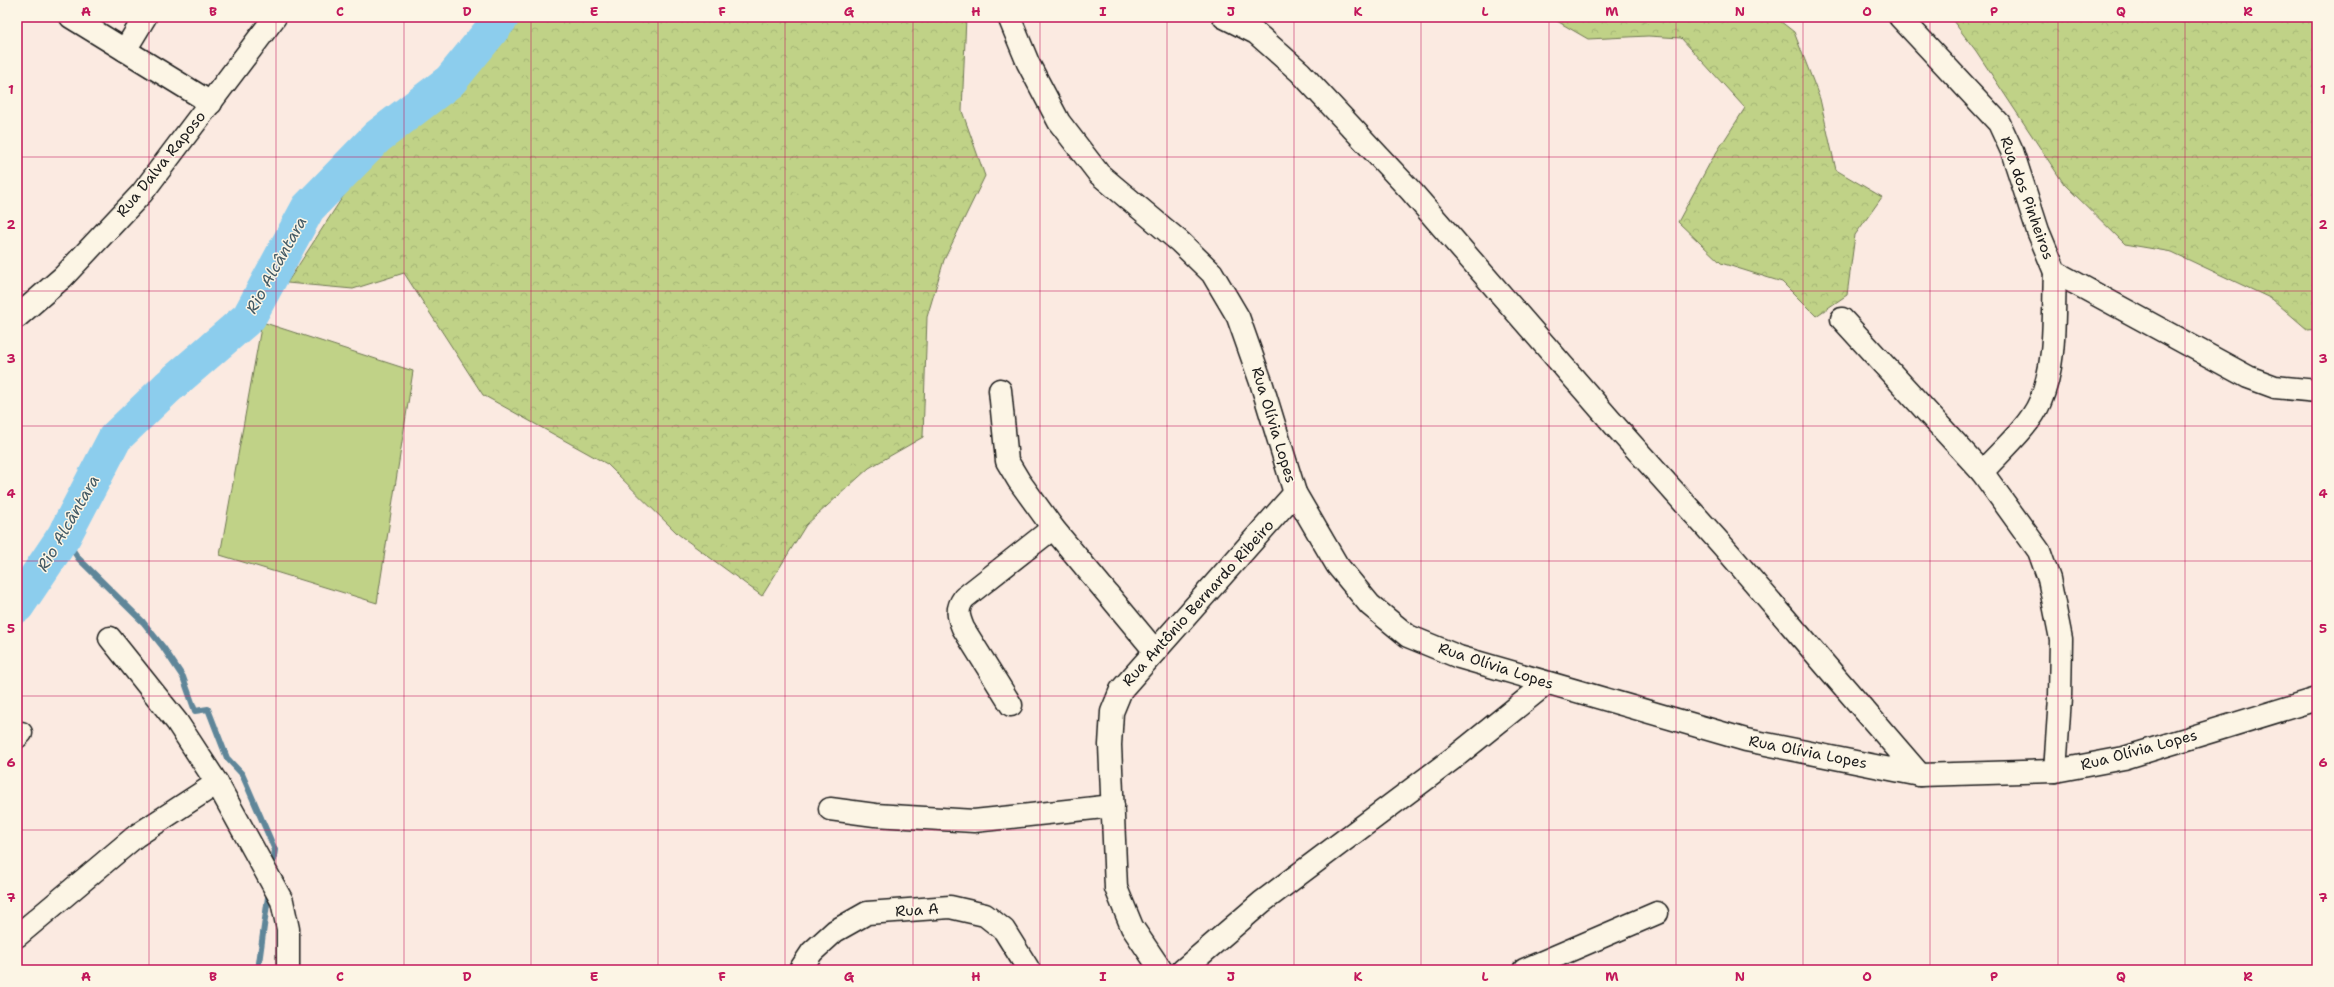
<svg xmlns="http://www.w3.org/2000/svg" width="2334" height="987" font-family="'Shantell Sans',sans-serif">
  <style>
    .green { fill: #c0d287; stroke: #6e7752 }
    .forest { fill: url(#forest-crowns); stroke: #6e7752 }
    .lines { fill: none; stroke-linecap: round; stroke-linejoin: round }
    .stream { stroke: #5f8699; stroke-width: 6 }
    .river { stroke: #8ccded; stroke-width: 35 }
    .minor-casing { stroke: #1c1c1c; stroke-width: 25 }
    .tertiary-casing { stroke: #1c1c1c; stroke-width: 25 }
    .minor { stroke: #fcf5e5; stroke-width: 22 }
    .tertiary { stroke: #fcf5e5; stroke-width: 22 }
    .grid { fill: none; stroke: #c2185b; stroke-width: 1; stroke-opacity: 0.55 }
    .labels { text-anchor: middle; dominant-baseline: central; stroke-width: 3; stroke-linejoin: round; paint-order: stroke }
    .street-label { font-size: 15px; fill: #1c1c1c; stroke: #fcf5e5 }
    .water-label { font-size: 16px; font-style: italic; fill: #435a65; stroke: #fcf5e5 }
    .neatline { fill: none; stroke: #c2185b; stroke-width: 1.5 }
    .grid-label { font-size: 13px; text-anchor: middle; font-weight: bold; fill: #c2185b }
  </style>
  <defs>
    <pattern id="forest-crowns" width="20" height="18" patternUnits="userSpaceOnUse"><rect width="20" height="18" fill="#c0d287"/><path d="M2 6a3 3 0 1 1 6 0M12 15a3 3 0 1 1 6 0" fill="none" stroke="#a4b474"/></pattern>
  </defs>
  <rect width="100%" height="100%" fill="#fbeae1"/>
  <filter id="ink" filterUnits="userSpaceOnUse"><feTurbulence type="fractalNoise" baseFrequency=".025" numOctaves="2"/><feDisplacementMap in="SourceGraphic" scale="8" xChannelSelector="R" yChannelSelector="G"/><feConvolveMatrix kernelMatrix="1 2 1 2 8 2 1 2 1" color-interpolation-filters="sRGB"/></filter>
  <g filter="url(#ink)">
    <polygon class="green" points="262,322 413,371 377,603 220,555"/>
    <g class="forest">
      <polygon points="520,17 966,17 962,111 985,176 944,260 927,317 923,437 869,468 806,525 762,596 678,534 607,464 483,395 404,273 353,289 287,283 355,178 460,87"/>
      <polygon points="1550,17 1775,17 1794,32 1820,99 1836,170 1882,197 1855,235 1847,295 1816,316 1782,282 1721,263 1678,222 1711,161 1745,108 1681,38 1648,36 1588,39"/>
      <polygon points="1950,17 2317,17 2317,329 2308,330 2272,299 2172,252 2125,244 2064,184 1976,51"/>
    </g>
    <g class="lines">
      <g class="stream">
        <polyline points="64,536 78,558 143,622 163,647 183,677 195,711 208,709 227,758 242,774 275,850 272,869"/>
        <polyline points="258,970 269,890"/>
      </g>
      <polyline class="river" points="17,606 64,536 115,438 168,387 249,317 308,208 377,137 450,81 502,17"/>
      <g class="minor-casing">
        <g id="minor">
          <polyline points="71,17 211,103"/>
          <polyline points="1224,17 1256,33 1300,72 1411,191 1617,428 1722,545 1920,775"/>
          <polyline points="1900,17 1999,123 2012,151 2038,231 2055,272 2248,377 2275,387 2317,391"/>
          <polyline points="125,50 145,17"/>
          <polyline points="1842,319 1982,472 2039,551 2049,579 2061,639 2060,698 2055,771"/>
          <polyline points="1000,390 1007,461 1019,481 1053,528 1155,651"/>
          <path d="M 1982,472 C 2000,452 2030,426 2040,402 C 2057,362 2053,315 2055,272"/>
          <polyline points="110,638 177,722 217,783 282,901 288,929 288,970"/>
          <path d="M 1011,705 L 963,628 C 958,616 956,609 964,598 L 1053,528"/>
          <polyline points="17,737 21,733"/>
          <polyline points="830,809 875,815 974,821 1113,806"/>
          <polyline points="17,936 136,836 217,783"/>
          <polyline points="800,970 812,952 835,931 867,913 950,907 985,915 1004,930 1029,970"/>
          <polyline points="1161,970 1132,927 1116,888 1110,745 1112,712 1121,690 1295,493"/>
          <polyline points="1183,970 1262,902 1455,757 1547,683"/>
          <polyline points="1524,970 1657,913"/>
        </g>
      </g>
      <g class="tertiary-casing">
        <g id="tertiary">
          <polyline points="1009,17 1028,63 1059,122 1099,174 1180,242 1212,273 1238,317 1261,382 1295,493 1337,565 1370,605 1408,636 1459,657 1746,740 1920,775 2055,771 2124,758 2317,699"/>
          <polyline points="17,317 63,277 142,193 275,17"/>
        </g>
      </g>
      <use href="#minor" class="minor"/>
      <use href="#tertiary" class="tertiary"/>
    </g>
  </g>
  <path class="grid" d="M 149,17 L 149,970M 276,17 L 276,970M 404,17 L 404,970M 531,17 L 531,970M 658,17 L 658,970M 785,17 L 785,970M 913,17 L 913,970M 1040,17 L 1040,970M 1167,17 L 1167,970M 1294,17 L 1294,970M 1421,17 L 1421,970M 1549,17 L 1549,970M 1676,17 L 1676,970M 1803,17 L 1803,970M 1930,17 L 1930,970M 2058,17 L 2058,970M 2185,17 L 2185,970M 17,157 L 2317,157M 17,291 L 2317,291M 17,426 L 2317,426M 17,561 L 2317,561M 17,696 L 2317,696M 17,830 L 2317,830"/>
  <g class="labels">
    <g class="street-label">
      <text transform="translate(161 164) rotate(-51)">Rua Dalva Raposo</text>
      <text transform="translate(2027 198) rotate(70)">Rua dos Pinheiros</text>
      <text transform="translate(1274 425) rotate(73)">Rua Olívia Lopes</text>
      <text transform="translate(1198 603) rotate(-48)">Rua Antônio Bernardo Ribeiro</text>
      <text transform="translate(1496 666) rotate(18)">Rua Olívia Lopes</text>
      <text transform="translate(2139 750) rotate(-15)">Rua Olívia Lopes</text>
      <text transform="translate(1808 752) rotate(11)">Rua Olívia Lopes</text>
      <text transform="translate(917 910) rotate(-4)">Rua A</text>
    </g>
    <g class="water-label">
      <text transform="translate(276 265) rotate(-61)">Rio Alcântara</text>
      <text transform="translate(68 523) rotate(-60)">Rio Alcântara</text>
    </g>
  </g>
  <rect width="2334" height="987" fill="none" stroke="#fcf5e5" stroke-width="44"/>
  <rect x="22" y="22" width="2290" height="943" class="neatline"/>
  <g class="grid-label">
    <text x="86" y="16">A</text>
    <text x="213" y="16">B</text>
    <text x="340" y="16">C</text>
    <text x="467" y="16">D</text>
    <text x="594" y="16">E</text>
    <text x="722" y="16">F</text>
    <text x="849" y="16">G</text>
    <text x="976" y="16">H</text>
    <text x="1103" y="16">I</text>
    <text x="1231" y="16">J</text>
    <text x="1358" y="16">K</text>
    <text x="1485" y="16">L</text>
    <text x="1612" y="16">M</text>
    <text x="1740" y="16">N</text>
    <text x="1867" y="16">O</text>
    <text x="1994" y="16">P</text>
    <text x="2121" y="16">Q</text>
    <text x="2248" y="16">R</text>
    <text x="11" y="94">1</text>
    <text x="2323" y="94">1</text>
    <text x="11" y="229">2</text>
    <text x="2323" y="229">2</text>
    <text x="11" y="363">3</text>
    <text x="2323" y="363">3</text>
    <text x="11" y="498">4</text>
    <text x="2323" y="498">4</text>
    <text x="11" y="633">5</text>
    <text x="2323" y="633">5</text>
    <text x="11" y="767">6</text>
    <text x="2323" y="767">6</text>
    <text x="11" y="902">7</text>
    <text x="2323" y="902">7</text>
    <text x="86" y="981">A</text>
    <text x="213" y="981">B</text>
    <text x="340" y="981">C</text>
    <text x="467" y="981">D</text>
    <text x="594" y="981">E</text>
    <text x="722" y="981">F</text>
    <text x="849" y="981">G</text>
    <text x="976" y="981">H</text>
    <text x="1103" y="981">I</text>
    <text x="1231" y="981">J</text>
    <text x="1358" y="981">K</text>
    <text x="1485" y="981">L</text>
    <text x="1612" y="981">M</text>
    <text x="1740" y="981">N</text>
    <text x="1867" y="981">O</text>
    <text x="1994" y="981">P</text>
    <text x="2121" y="981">Q</text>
    <text x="2248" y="981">R</text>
  </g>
</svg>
